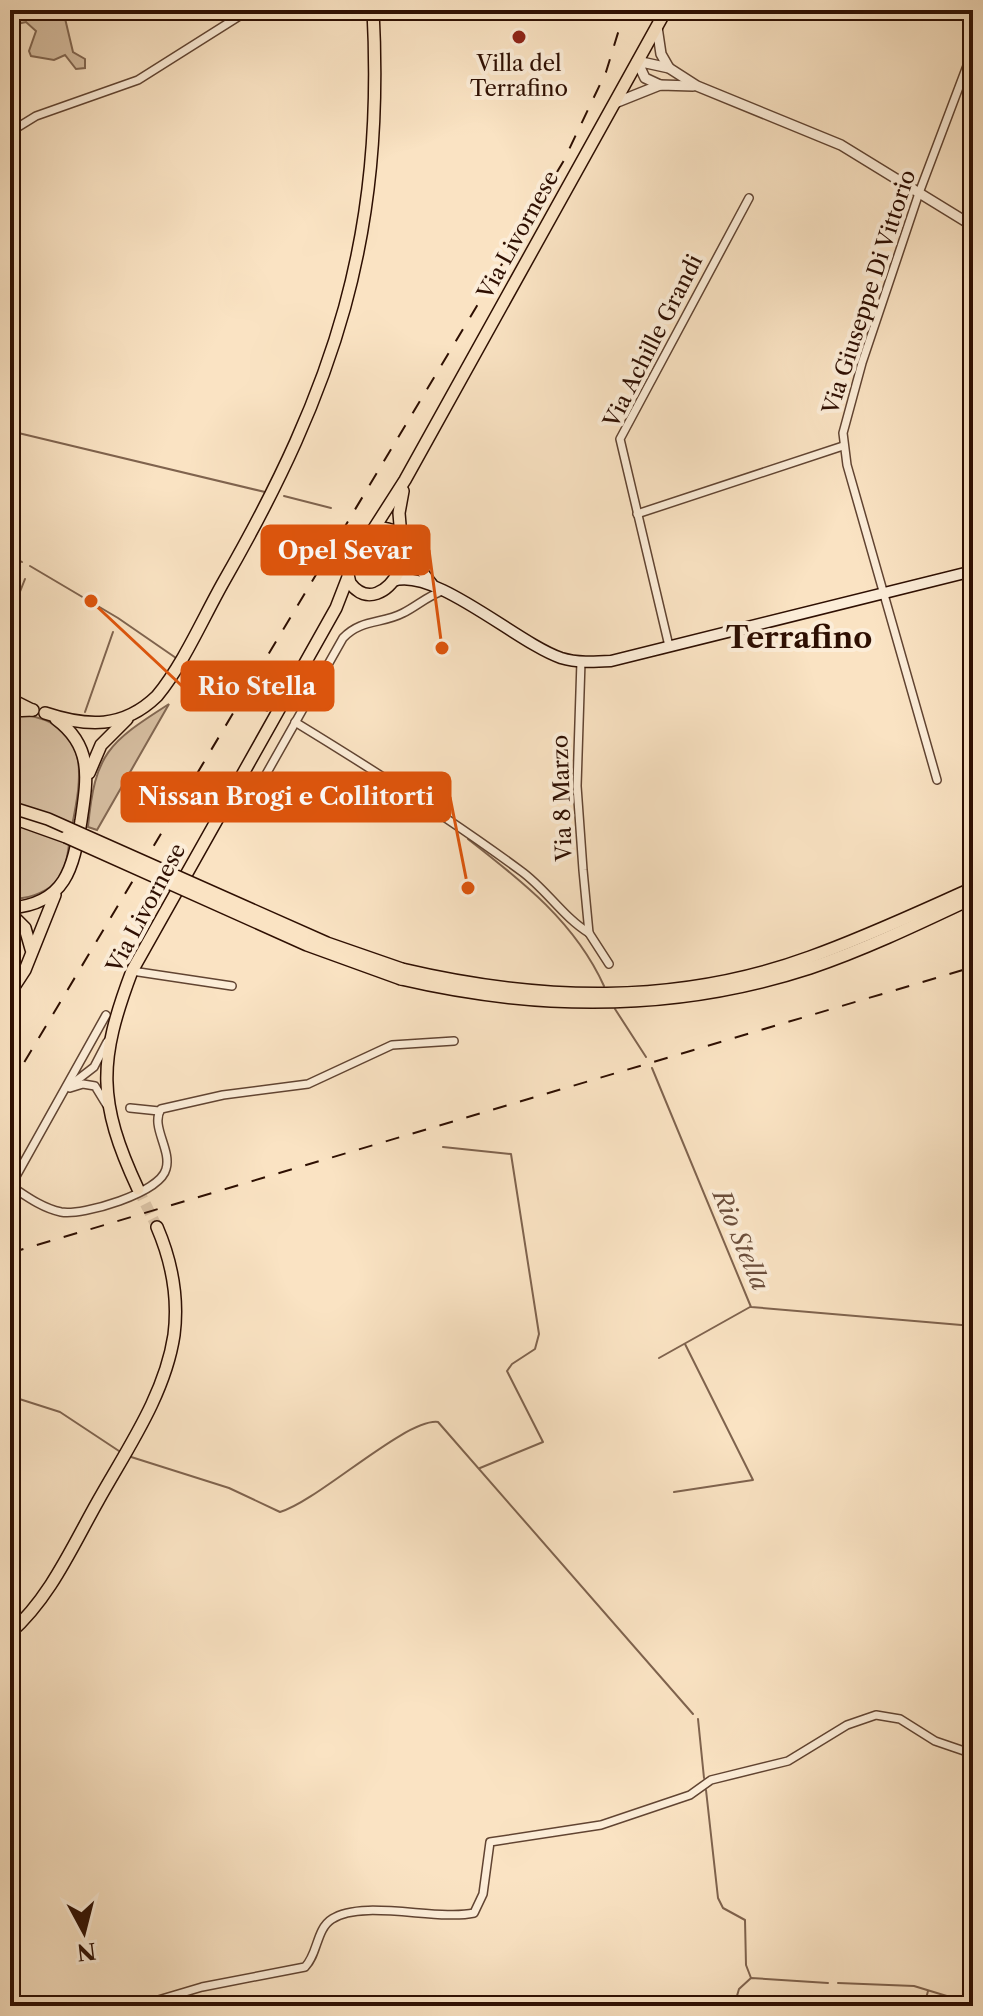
<svg xmlns="http://www.w3.org/2000/svg" width="983" height="2016" font-family="'Libre Caslon Text',serif">
  <style>
    .green { fill: #d7bfa2; stroke: #826752; stroke-width: 2 }
    .lines { fill: none; stroke-linecap: round; stroke-linejoin: round }
    .stream { stroke: #7f634e; stroke-width: 2 }
    .primary-tunnel { stroke: #dbc3a6; stroke-width: 11; stroke-dasharray: 11 5.5; stroke-linecap: butt }
    .minor-casing { stroke: #614432; stroke-width: 10 }
    .tertiary-casing { stroke: #614432; stroke-width: 12 }
    .secondary-casing { stroke: #2e0f02; stroke-width: 13 }
    .primary-casing { stroke: #2e0f02; stroke-width: 14 }
    .trunk-casing { stroke: #2e0f02; stroke-width: 14 }
    .minor { stroke: #fcedd8; stroke-width: 7 }
    .tertiary { stroke: #fcedd8; stroke-width: 9 }
    .secondary { stroke: #fcedd8; stroke-width: 10 }
    .primary { stroke: #fae3c3; stroke-width: 11 }
    .trunk { stroke: #fae3c3; stroke-width: 11 }
    .rail { stroke: #2e0f02; stroke-width: 2; stroke-dasharray: 14 14; stroke-linecap: butt }
    .trunk-bridge-casing { stroke: #2e0f02; stroke-width: 14; stroke-linecap: butt }
    .trunk-bridge { stroke: #fae3c3; stroke-width: 11 }
    .poi-dot { fill: #8f2418; stroke: #fcedd8; stroke-width: 3 }
    .labels { text-anchor: middle; dominant-baseline: central; stroke-width: 8; stroke-linejoin: round; paint-order: stroke }
    .poi-label { font-size: 22px; fill: #2e0f02; stroke: #fcedd8 }
    .street-label { font-size: 22px; fill: #2e0f02; stroke: #fcedd8 }
    .water-label { font-size: 24px; font-style: italic; fill: #6b4e3b; stroke: #fcedd8 }
    .district-label { font-size: 30px; font-weight: bold; fill: #2e0f02; stroke: #fcedd8 }
    .leader { fill: none; stroke: #df550c; stroke-width: 3 }
    .callout-dot { fill: #df550c; stroke: #fcedd8; stroke-width: 3 }
    .callout { fill: #df550c; stroke: #df550c; stroke-width: 3 }
    .callout-label { font-size: 24px; text-anchor: middle; font-weight: bold; fill: #fff }
  </style>
  <rect width="100%" height="100%" fill="#fae3c3"/>
  <filter id="stains"><feTurbulence type="fractalNoise" baseFrequency=".0025" numOctaves="4"/><feColorMatrix values="0 0 0 0 .2 0 0 0 0 .09 0 0 0 0 .02 0 0 0 .5 -.17"/></filter>
  <radialGradient id="worn" r=".72"><stop offset=".6" stop-color="#630" stop-opacity="0"/><stop offset="1" stop-color="#630" stop-opacity=".3"/></radialGradient>
  <g class="green">
    <polygon points="10,10 63,10 73,52 85,59 85,68 76,69 65,55 54,60 31,56 29,51 36,31 26,22 17,24 10,49"/>
    <path d="M 169,704 L 97,830 L 88,827 C 95,753 108,743 169,704 Z"/>
    <path d="M 25,715 C 94,725 81,781 71,831 C 68,848 68,870 55,883 C 44,894 26,899 10,899 L 10,718 Z"/>
  </g>
  <g class="lines">
    <g class="stream">
      <polyline points="10,431 265,492"/>
      <polyline points="284,496 331,508"/>
      <polyline points="10,555 22,562"/>
      <polyline points="30,566 118,618 176,658"/>
      <polyline points="10,617 25,579"/>
      <polyline points="185,663 267,711"/>
      <polyline points="85,712 113,632"/>
      <path d="M 468,839 C 522,881 575,922 604,986"/>
      <polyline points="615,1009 646,1057"/>
      <polyline points="652,1068 751,1307 973,1326"/>
      <polyline points="443,1147 511,1154 539,1334 535,1349 512,1364 507,1371 543,1442 480,1468"/>
      <polyline points="659,1358 750,1307"/>
      <polyline points="10,1396 60,1412 122,1453"/>
      <path d="M 128,1456 L 229,1488 L 280,1512 C 318,1501 406,1418 438,1422 L 693,1714"/>
      <polyline points="674,1492 753,1480 685,1344"/>
      <polyline points="698,1719 704,1778"/>
      <polyline points="706,1790 718,1898 723,1908 745,1920 746,1965 751,1978"/>
      <polyline points="838,1983 914,1986 973,2004"/>
      <polyline points="734,2006 739,1989 751,1978 828,1983"/>
      <polyline points="924,2006 928,1991"/>
    </g>
    <polyline class="primary-tunnel" points="138,1189 157,1227"/>
    <g class="minor-casing">
      <g id="minor">
        <polyline points="10,132 36,116 138,80 249,10"/>
        <polyline points="637,514 843,446"/>
        <polyline points="669,646 620,439 749,198"/>
        <polyline points="581,661 577,786 583,870 589,933 609,964"/>
        <path d="M 295,722 C 372,769 448,817 521,871 C 546,889 563,917 589,933"/>
        <polyline points="937,780 847,465 843,433 862,363 919,193 973,50"/>
        <path d="M 247,808 L 343,638 C 361,619 382,624 403,613 C 417,606 426,597 442,591"/>
        <polyline points="132,971 232,986"/>
        <polyline points="72,1084 94,1067 107,1042"/>
        <polyline points="70,1088 83,1084 95,1086 106,1104"/>
        <polyline points="130,1108 159,1111"/>
        <path d="M 11,1186 C 26,1196 42,1208 61,1212 C 83,1216 160,1193 166,1169 C 172,1150 150,1126 161,1109 L 223,1095 L 308,1084 L 392,1045 L 454,1041"/>
        <polyline points="10,1187 106,1015"/>
        <path d="M 138,2006 L 202,1987 L 305,1967 C 318,1954 316,1929 332,1919 C 362,1899 438,1921 474,1913 L 483,1894 L 490,1842 L 601,1825 L 690,1795 L 711,1780 L 788,1761 L 847,1725 L 876,1715 L 900,1719 L 935,1741 L 973,1754"/>
      </g>
    </g>
    <g class="tertiary-casing">
      <g id="tertiary">
        <polyline points="657,27 661,54 669,68"/>
        <polyline points="660,85 645,78 637,61 669,68 697,86 841,145 973,226"/>
        <polyline points="615,103 660,85 693,86"/>
      </g>
    </g>
    <g class="secondary-casing">
      <g id="secondary">
        <polyline points="406,551 432,584"/>
        <path d="M 393,581 C 435,567 517,643 561,658 C 577,663 594,662 611,661 L 973,571"/>
      </g>
    </g>
    <g class="primary-casing">
      <g id="primary">
        <path d="M 378,528 C 436,527 384,628 350,583 C 343,563 359,534 378,528 Z"/>
        <polyline points="373,530 405,480 666,10"/>
        <polyline points="401,537 399,513 403,491"/>
        <polyline points="10,711 33,710"/>
        <path d="M 45,713 C 87,727 123,729 157,696 C 184,663 203,618 224,581 C 335,387 385,236 373,10"/>
        <polyline points="89,773 101,745 127,719"/>
        <path d="M 10,908 C 66,904 73,868 81,821 C 87,780 94,747 56,719"/>
        <polyline points="10,913 25,928 31,949"/>
        <polyline points="10,993 25,970 55,895"/>
        <path d="M 138,1189 C 97,1101 98,1061 132,971 L 336,608 L 348,577"/>
        <path d="M 10,1633 C 50,1598 72,1547 98,1501 C 127,1449 165,1395 174,1335 C 179,1296 172,1262 157,1227"/>
      </g>
    </g>
    <g class="trunk-casing">
      <g id="trunk">
        <polyline points="10,699 32,710"/>
        <polyline points="10,817 66,837"/>
        <path d="M 402,969 C 538,1001 676,1006 810,957 C 866,937 919,912 973,888"/>
        <path d="M 401,979 C 538,1011 675,1012 810,968 C 866,949 920,923 973,898"/>
      </g>
    </g>
    <use href="#minor" class="minor"/>
    <use href="#tertiary" class="tertiary"/>
    <use href="#secondary" class="secondary"/>
    <use href="#primary" class="primary"/>
    <use href="#trunk" class="trunk"/>
    <g class="rail">
      <polyline points="10,1086 563,162 606,72 625,10"/>
      <polyline points="10,1253 973,967"/>
    </g>
    <g class="trunk-bridge-casing">
      <g id="trunk-bridge">
        <polyline points="10,807 48,819 327,943 402,969"/>
        <polyline points="66,837 307,945 401,979"/>
      </g>
    </g>
    <use href="#trunk-bridge" class="trunk-bridge"/>
  </g>
  <circle class="poi-dot" cx="519" cy="37" r="8"/>
  <g class="labels">
    <g class="poi-label">
      <text x="519" y="63">Villa del<tspan x="519" dy="25">Terrafino</tspan></text>
    </g>
    <g class="street-label">
      <text transform="translate(518 235) rotate(-61)">Via Livornese</text>
      <text transform="translate(869 292) rotate(-72)">Via Giuseppe Di Vittorio</text>
      <text transform="translate(653 341) rotate(-63)">Via Achille Grandi</text>
      <text transform="translate(562 798) rotate(-92)">Via 8 Marzo</text>
      <text transform="translate(146 908) rotate(-62)">Via Livornese</text>
    </g>
    <g class="water-label">
      <text transform="translate(741 1240) rotate(67)">Rio Stella</text>
    </g>
    <g class="district-label">
      <text x="799" y="637">Terrafino</text>
    </g>
  </g>
  <path class="leader" d="M442 648L429 550M91 601L182 686M468 888L450 797"/>
  <g class="callout-dot">
    <circle cx="442" cy="648" r="8"/>
    <circle cx="91" cy="601" r="8"/>
    <circle cx="468" cy="888" r="8"/>
  </g>
  <g class="callout">
    <rect x="262" y="526" width="167" height="48" rx="8"/>
    <rect x="182" y="662" width="151" height="48" rx="8"/>
    <rect x="122" y="773" width="328" height="48" rx="8"/>
  </g>
  <g class="callout-label">
    <text x="345" y="559">Opel Sevar</text>
    <text x="257" y="695">Rio Stella</text>
    <text x="286" y="805">Nissan Brogi e Collitorti</text>
  </g>
  <rect width="983" height="2016" fill="none" stroke="#fae3c3" stroke-width="40"/>
  <rect x="12" y="12" width="959" height="1992" fill="none" stroke="#2e0f02" stroke-width="4"/>
  <rect x="20" y="20" width="943" height="1976" fill="none" stroke="#2e0f02" stroke-width="2"/>
  <g transform="translate(84 1932) rotate(173)" stroke="#fcedd8" stroke-width="6" paint-order="stroke">
  <path d="M0-6L14 30L0 20L-14 30Z" fill="#2e0f02"/>
  <text y="-12" font-size="22" font-weight="bold" text-anchor="middle" fill="#2e0f02">N</text>
  </g>
  <rect width="100%" height="100%" filter="url(#stains)"/>
  <rect width="100%" height="100%" fill="url(#worn)"/>
</svg>
